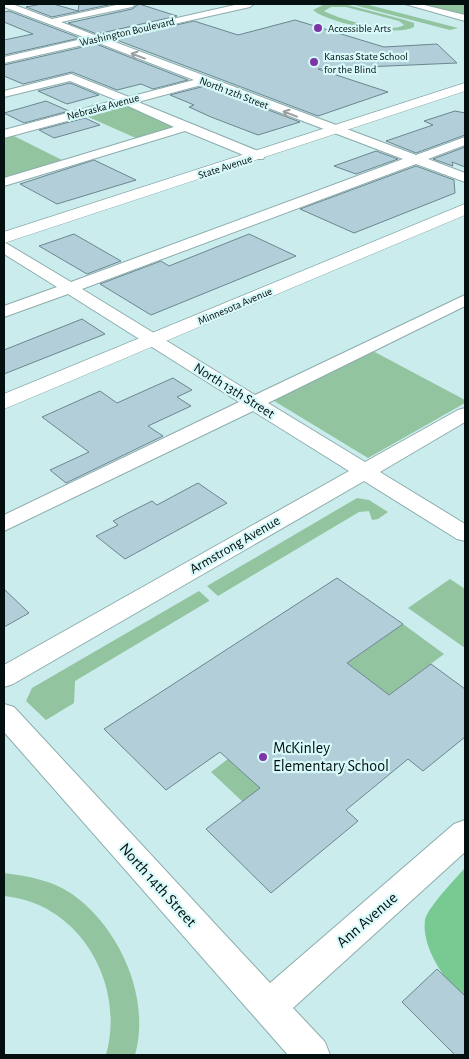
<svg xmlns="http://www.w3.org/2000/svg" width="469" height="1059" font-family="'Alegreya Sans',sans-serif">
  <style>
    .green { fill: #91c49f; fill-rule: evenodd }
    .forest { fill: #79ca92 }
    .building { fill: #b2cfd9; stroke: #6b8690 }
    .lines { fill: none; stroke-linecap: round; stroke-linejoin: round }
    .minor-casing { stroke: #8dacad; stroke-width: 2 }
    .major-casing { stroke: #8dacad; stroke-width: 1 }
    .minor { fill: #fff; fill-rule: evenodd }
    .major { fill: #fff; fill-rule: evenodd }
    .oneway { stroke: #9b9f9f }
    .poi-dot { fill: #7d34a7; stroke: #d8f9fa; stroke-width: 2 }
    .labels { text-anchor: middle; dominant-baseline: central; stroke-width: 4.5; stroke-linejoin: round; paint-order: stroke }
    .far-poi-label { font-size: 11px; fill: #040f0f; stroke: #d8f9fa; text-anchor: start }
    .far-street-label { font-size: 11px; fill: #040f0f; stroke: #d8f9fa }
    .street-label { font-size: 14px; fill: #040f0f; stroke: #d8f9fa }
    .near-poi-label { font-size: 16px; fill: #040f0f; stroke: #d8f9fa; text-anchor: start }
    .near-street-label { font-size: 16px; fill: #040f0f; stroke: #d8f9fa }
  </style>
  <rect width="100%" height="100%" fill="#caecec"/>
  <g class="green">
    <path d="M 344,4 L 405,20 L 414,23 L 414,27 C 398,37 327,23 313,10 L 323,5 ZM 331,7 L 346,7 L 399,21 L 404,25 C 391,34 338,19 324,11 Z"/>
    <polygon points="350,4 365,4 458,28 450,30"/>
    <polygon points="416,4 465,4 465,16"/>
    <polygon points="129,103 180,127 138,139 84,115"/>
    <polygon points="12,135 66,162 4,180 4,137"/>
    <polygon points="371,350 465,400 465,403 368,458 271,399"/>
    <polygon points="357,498 369,500 388,512 378,519 372,520 369,511 359,512 218,596 207,586"/>
    <polygon points="450,579 465,589 465,648 408,608"/>
    <polygon points="199,591 209,600 209,601 75,681 74,703 46,720 26,701 32,688"/>
    <polygon points="403,624 444,654 389,695 347,663"/>
    <polygon points="228,759 260,788 243,802 211,772"/>
    <path d="M 4,873 C 27,876 52,880 72,894 C 120,928 151,998 135,1055 L 106,1055 C 126,984 80,903 4,896 Z"/>
  </g>
  <path class="forest" d="M 465,868 L 465,1002 C 447,982 421,949 425,920 C 427,908 456,878 465,868 Z"/>
  <g class="building">
    <polygon points="42,4 53,4 78,11 79,4 113,4 52,17 26,7"/>
    <polygon points="139,4 177,16 97,34 68,23 132,9"/>
    <polygon points="9,11 80,38 4,55 4,40 33,34 4,22 4,12"/>
    <polygon points="295,20 384,47 437,44 457,63 318,69 388,92 318,116 114,39 194,21 238,35"/>
    <polygon points="96,44 188,80 153,89 141,84 117,90 72,72 23,84 4,76 4,65"/>
    <polygon points="70,83 99,95 67,104 38,91"/>
    <polygon points="205,86 300,122 258,135 211,117 189,107 194,105 170,95"/>
    <polygon points="46,101 69,111 24,123 4,113"/>
    <polygon points="455,111 465,113 465,135 416,153 386,141 433,125 424,121"/>
    <polygon points="85,118 100,125 54,138 39,130"/>
    <polygon points="465,147 465,167 452,162 453,166 433,159"/>
    <polygon points="376,151 398,159 356,174 334,166"/>
    <polygon points="94,160 136,180 57,204 20,184"/>
    <polygon points="416,166 454,180 455,193 354,233 300,209"/>
    <polygon points="74,234 121,261 87,274 39,246"/>
    <polygon points="249,234 296,256 151,315 100,284 161,261 169,266"/>
    <polygon points="82,319 105,334 4,374 4,350"/>
    <polygon points="173,378 192,390 177,397 191,406 148,426 163,436 66,483 50,470 89,452 42,417 100,391 117,403"/>
    <polygon points="198,483 227,503 125,559 96,536 118,525 113,521 130,512 152,501 157,505"/>
    <polygon points="337,578 403,624 347,663 389,695 431,664 465,689 465,737 423,771 408,759 346,810 358,821 271,893 206,829 260,788 220,752 166,790 104,729"/>
    <polygon points="4,589 29,613 4,627"/>
    <polygon points="437,969 465,996 465,1055 455,1055 402,1002"/>
  </g>
  <g class="lines">
    <g class="minor-casing">
      <g id="minor">
        <polygon points="4,4 12,4 52,19 121,4 136,4 132,7 61,22 97,36 239,4 254,4 250,7 107,39 416,155 465,137 465,145 428,159 465,173 465,182 416,164 82,289 255,395 465,295 465,306 268,403 365,462 458,410 465,408 465,422 380,472 465,524 465,541 457,539 364,481 13,684 4,687 4,665 349,471 253,411 4,531 4,515 239,402 68,294 4,317 4,306 57,287 4,254 4,242 71,282 403,159 205,84 138,102 263,153 265,156 263,159 253,159 185,131 4,186 4,178 174,127 126,105 4,138 4,130 116,100 70,81 4,97 4,91 71,74 129,97 194,80 96,42 4,63 4,57 86,38 4,7"/>
        <polygon points="405,4 420,4 465,15 465,21"/>
        <polygon points="4,704 14,707 270,983 454,824 465,820 465,852 293,1008 325,1042 330,1055 288,1055 4,732"/>
      </g>
    </g>
    <g class="major-casing">
      <g id="major">
        <polygon points="465,83 465,91 4,243 4,232"/>
        <polygon points="465,204 465,215 4,409 4,394"/>
      </g>
    </g>
    <use href="#minor" class="minor"/>
    <use href="#major" class="major"/>
  </g>
  <defs><path id="oneway-shaft" d="M-6 0H5M1.5-3L5.5 0L1.5 3" fill="none" stroke-width="1.6" stroke-linecap="round" stroke-linejoin="round" transform="scale(1.25)"/></defs>
  <g class="oneway">
    <use href="#oneway-shaft" transform="translate(138 56) rotate(-159)"/>
    <use href="#oneway-shaft" transform="translate(290 114) rotate(-159)"/>
  </g>
  <g class="poi-dot">
    <circle cx="318" cy="28" r="5"/>
    <circle cx="314" cy="62" r="5"/>
    <circle cx="263" cy="757" r="5"/>
  </g>
  <g class="labels">
    <g class="far-poi-label">
      <text x="328" y="28">Accessible Arts</text>
      <text x="324" y="56">Kansas State School<tspan x="324" dy="13">for the Blind</tspan></text>
    </g>
    <g class="far-street-label">
      <text transform="translate(127 32) rotate(-13)">Washington Boulevard</text>
      <text transform="translate(234 93) rotate(21)">North 12th Street</text>
      <text transform="translate(103 107) rotate(-15)">Nebraska Avenue</text>
      <text transform="translate(225 167) rotate(-18)">State Avenue</text>
      <text transform="translate(235 306) rotate(-23)">Minnesota Avenue</text>
    </g>
    <g class="street-label">
      <text transform="translate(234 391) rotate(32)">North 13th Street</text>
      <text transform="translate(235 545) rotate(-30)">Armstrong Avenue</text>
    </g>
    <g class="near-poi-label">
      <text x="273" y="748">McKinley<tspan x="273" dy="18">Elementary School</tspan></text>
    </g>
    <g class="near-street-label">
      <text transform="translate(158 885) rotate(48)">North 14th Street</text>
      <text transform="translate(367 920) rotate(-41)">Ann Avenue</text>
    </g>
  </g>
  <rect width="469" height="1059" fill="none" stroke="#040f0f" stroke-width="10"/>
</svg>
